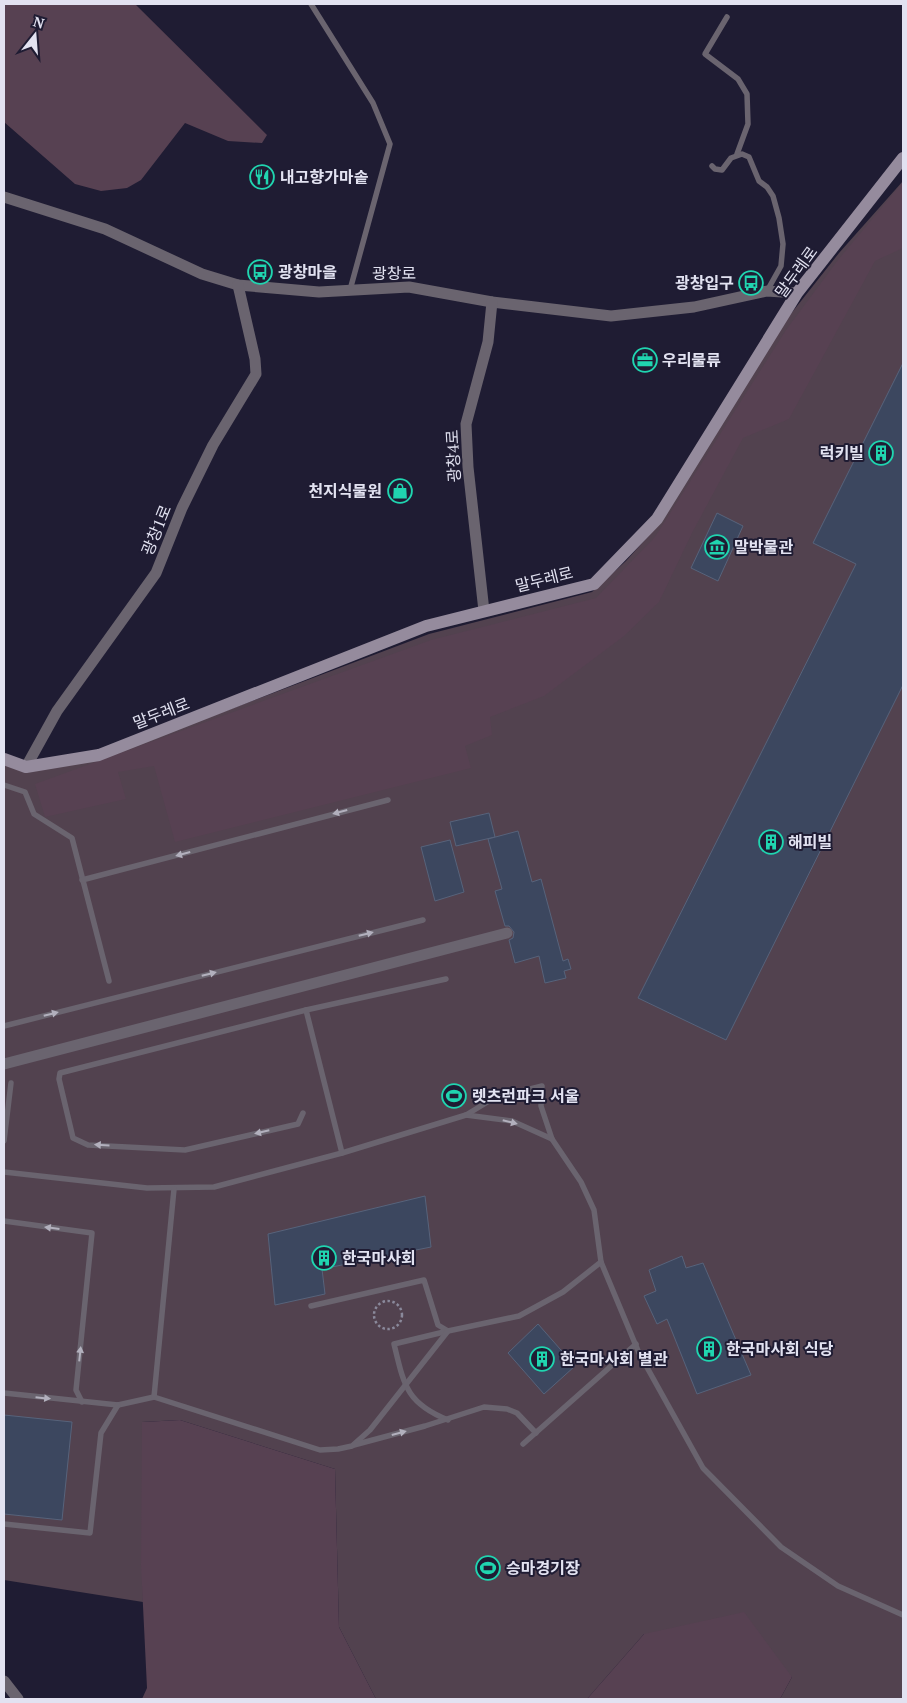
<svg xmlns="http://www.w3.org/2000/svg" width="907" height="1703" font-family="'PT Serif','Noto Sans KR',serif">
  <style>
    .green { fill: #52424f }
    .forest { fill: #574152 }
    .building { fill: #3c475f; stroke: #57637b }
    .lines { fill: none; stroke-linecap: round; stroke-linejoin: round }
    .path { stroke: #8a899b; stroke-width: 2.5; stroke-dasharray: 2.5 2.5; stroke-linecap: butt }
    .lane { stroke: #6a646f; stroke-width: 5.5 }
    .street { stroke: #6a646f; stroke-width: 11 }
    .secondary { stroke: #958b9d; stroke-width: 12 }
    .oneway { fill: #b2b0bd }
    .labels { text-anchor: middle; dominant-baseline: central; stroke-width: 4; stroke-linejoin: round; paint-order: stroke }
    .poi-label { font-size: 16px; font-weight: bold; fill: #e2e2f1; stroke: #1f1c33; text-anchor: start }
    .street-label { font-size: 16px; fill: #e2e2f1; stroke: #1f1c33 }
  </style>
  <rect width="100%" height="100%" fill="#1f1c33"/>
  <polygon class="green" points="903,181 903,1699 780,1699 792,1677 644,1634 587,1699 376,1699 339,1627 335,1469 180,1420 142,1422 143,1602 4,1580 4,765 101,758 429,634 592,592 626,561 661,522 786,320 839,253"/>
  <g class="forest">
    <polygon points="4,4 135,4 267,135 262,143 228,141 185,123 141,180 127,188 101,191 75,184 4,122"/>
    <polygon points="903,182 903,248 875,261 789,419 743,438 692,533 659,602 624,636 544,696 490,717 492,735 465,746 471,768 175,842 154,766 118,772 126,799 45,817 35,784 431,640 596,598 655,537 786,330 838,260"/>
    <polygon points="180,1420 335,1469 339,1627 376,1699 142,1699 147,1688 141,1565 142,1422"/>
    <polygon points="744,1612 792,1677 780,1699 587,1699 644,1634"/>
  </g>
  <g class="building">
    <polygon points="903,363 903,685 726,1040 638,998 856,564 813,543"/>
    <polygon points="717,513 743,526 718,581 691,568"/>
    <polygon points="489,813 495,837 456,846 450,822"/>
    <polygon points="518,831 532,882 541,879 563,961 568,959 571,969 564,971 566,978 545,983 539,956 515,963 509,940 513,938 514,932 509,926 505,926 495,891 502,889 488,839"/>
    <polygon points="450,840 464,892 435,901 421,847"/>
    <polygon points="425,1196 431,1247 322,1269 325,1294 275,1305 268,1234"/>
    <polygon points="682,1256 686,1268 703,1263 751,1375 697,1394 667,1319 657,1324 644,1296 656,1291 649,1270"/>
    <polygon points="538,1324 575,1366 544,1394 508,1353"/>
    <polygon points="4,1415 72,1422 62,1520 4,1514"/>
  </g>
  <g class="lines">
    <circle class="path" cx="388" cy="1315" r="14"/>
    <g class="lane">
      <polyline points="311,4 373,103 390,144 350,290"/>
      <polyline points="727,17 705,54 738,79 747,94 748,124 737,154"/>
      <polyline points="712,166 715,169 722,170 731,158 742,154 749,157 759,181 767,187 773,196 779,218 783,244 781,266 767,291"/>
      <polyline points="4,785 25,792 34,814 72,838 109,981"/>
      <polyline points="82,880 388,800"/>
      <polyline points="306,1010 342,1153"/>
      <polyline points="4,1026 423,920"/>
      <polyline points="303,1113 298,1124 185,1150 88,1145 73,1138 59,1079 60,1073 306,1010 446,979"/>
      <polyline points="466,1115 512,1121 552,1139"/>
      <polyline points="4,1141 11,1083"/>
      <polyline points="4,1172 147,1188 214,1187 342,1153 466,1115 494,1098 542,1086 541,1106 552,1139 581,1182 594,1210 601,1262 639,1353 703,1468 781,1547 838,1586 903,1615"/>
      <polyline points="4,1221 92,1233 76,1390 82,1402"/>
      <polyline points="311,1306 424,1280 438,1325 448,1331"/>
      <path d="M 448,1331 L 394,1344 C 404,1385 406,1403 448,1420"/>
      <polyline points="4,1393 118,1405 154,1397 320,1450 338,1449 352,1446 370,1430 448,1331 519,1316 563,1292 601,1262"/>
      <polyline points="154,1397 174,1189"/>
      <polyline points="523,1444 636,1344"/>
      <polyline points="354,1445 425,1426 484,1407 507,1409 517,1413 536,1433"/>
      <polyline points="4,1524 90,1533 101,1433 118,1405"/>
    </g>
    <g class="street">
      <polyline points="4,197 105,229 202,274 238,285 319,292 409,287 492,302 611,316 694,307 767,291 797,293"/>
      <polyline points="484,611 468,467 466,424 488,342 492,302"/>
      <polyline points="26,767 57,711 156,573 182,508 213,445 256,374 255,359 238,285"/>
      <polyline points="4,1064 507,933"/>
      <polyline points="4,1681 18,1699"/>
    </g>
    <polyline class="secondary" points="4,759 26,767 99,755 426,626 594,584 657,519 797,293 903,158"/>
  </g>
  <defs><path id="oneway-solid" d="M-6-.8H1V-3.2L6.5 0L1 3.2V.8H-6Z" transform="scale(1.25)"/></defs>
  <g class="oneway">
    <use href="#oneway-solid" transform="translate(340 812) rotate(165)"/>
    <use href="#oneway-solid" transform="translate(183 854) rotate(165)"/>
    <use href="#oneway-solid" transform="translate(366 934) rotate(-14)"/>
    <use href="#oneway-solid" transform="translate(209 974) rotate(-14)"/>
    <use href="#oneway-solid" transform="translate(51 1014) rotate(-14)"/>
    <use href="#oneway-solid" transform="translate(510 1122) rotate(14)"/>
    <use href="#oneway-solid" transform="translate(262 1132) rotate(167)"/>
    <use href="#oneway-solid" transform="translate(102 1145) rotate(-177)"/>
    <use href="#oneway-solid" transform="translate(52 1228) rotate(-173)"/>
    <use href="#oneway-solid" transform="translate(80 1354) rotate(-84)"/>
    <use href="#oneway-solid" transform="translate(43 1398) rotate(6)"/>
    <use href="#oneway-solid" transform="translate(399 1433) rotate(-15)"/>
  </g>
  <defs>
    <g id="restaurant-ring" transform="scale(1.25)"><circle r="9.5" fill="#1f1c33" stroke="#20d5b0" stroke-width="1.5"/><path d="M-5-6h1v4h1v-4h1v4h1v-4h1v5L-1.5 .5V6h-2V.5L-5-1ZM5-6V6H3V1.5H1.5Q1.5-4 5-6Z" fill="#20d5b0"/></g>
    <g id="bus-ring" transform="scale(1.25)"><circle r="9.5" fill="#1f1c33" stroke="#20d5b0" stroke-width="1.5"/><path d="M-5-6H5V4H4V6H2V4H-2V6H-4V4H-5ZM-3.5-4V0h7V-4ZM-3.5 1.2v1.5H-2V1.2ZM2 1.2v1.5H3.5V1.2Z" fill="#20d5b0"/></g>
    <g id="office-ring" transform="scale(1.25)"><circle r="9.5" fill="#1f1c33" stroke="#20d5b0" stroke-width="1.5"/><path d="M-6-3h4V-5.5h4V-3h4V5H-6ZM-1-4.5V-3h2v-1.5ZM-6 0V1H6V0Z" fill="#20d5b0"/></g>
    <g id="building-ring" transform="scale(1.25)"><circle r="9.5" fill="#1f1c33" stroke="#20d5b0" stroke-width="1.5"/><path d="M-4-6H4V6H1V3H-1V6H-4ZM-2.5-4.3h1.7v1.8h-1.7ZM.8-4.3h1.7v1.8H.8ZM-2.5-1h1.7V.8h-1.7ZM.8-1h1.7V.8H.8Z" fill="#20d5b0"/></g>
    <g id="shop-ring" transform="scale(1.25)"><circle r="9.5" fill="#1f1c33" stroke="#20d5b0" stroke-width="1.5"/><path d="M-5-2.5h2.3a2.7 3.5 0 0 1 5.4 0H5L5.5 6h-11ZM-1.5-2.5h3a1.5 2.3 0 0 0-3 0Z" fill="#20d5b0"/></g>
    <g id="museum-ring" transform="scale(1.25)"><circle r="9.5" fill="#1f1c33" stroke="#20d5b0" stroke-width="1.5"/><path d="M0-6L6-3V-2H-6V-3ZM-5-1h2V3h-2ZM-1-1h2V3h-2ZM3-1h2V3H3ZM-6 4H6V6H-6Z" fill="#20d5b0"/></g>
    <g id="stadium-ring" transform="scale(1.25)"><circle r="9.5" fill="#1f1c33" stroke="#20d5b0" stroke-width="1.5"/><path d="M0-5a6.5 5 0 1 0 0 10a6.5 5 0 1 0 0-10ZM-3.5-1.8h7v3.6h-7Z" fill="#20d5b0"/></g>
  </defs>
  <g fill-rule="evenodd">
    <use href="#restaurant-ring" x="262" y="177"/>
    <use href="#bus-ring" x="260" y="272"/>
    <use href="#bus-ring" x="751" y="283"/>
    <use href="#office-ring" x="645" y="360"/>
    <use href="#building-ring" x="881" y="453"/>
    <use href="#shop-ring" x="400" y="491"/>
    <use href="#museum-ring" x="717" y="547"/>
    <use href="#building-ring" x="771" y="842"/>
    <use href="#stadium-ring" x="454" y="1096"/>
    <use href="#building-ring" x="324" y="1258"/>
    <use href="#building-ring" x="709" y="1349"/>
    <use href="#building-ring" x="542" y="1359"/>
    <use href="#stadium-ring" x="488" y="1568"/>
  </g>
  <g class="labels">
    <g class="poi-label">
      <text x="280" y="177">내고향가마솥</text>
      <text x="278" y="272">광창마을</text>
      <text x="734" y="283" text-anchor="end">광창입구</text>
      <text x="662" y="360">우리물류</text>
      <text x="864" y="453" text-anchor="end">럭키빌</text>
      <text x="382" y="491" text-anchor="end">천지식물원</text>
      <text x="734" y="547">말박물관</text>
      <text x="788" y="842">해피빌</text>
      <text x="472" y="1096">렛츠런파크 서울</text>
      <text x="342" y="1258">한국마사회</text>
      <text x="726" y="1349">한국마사회 식당</text>
      <text x="560" y="1359">한국마사회 별관</text>
      <text x="506" y="1568">승마경기장</text>
    </g>
    <g class="street-label">
      <text transform="translate(796 272) rotate(-54)">말두레로</text>
      <text x="394" y="273">광창로</text>
      <text transform="translate(453 456) rotate(-93)">광창4로</text>
      <text transform="translate(156 530) rotate(-68)">광창1로</text>
      <text transform="translate(544 579) rotate(-14)">말두레로</text>
      <text transform="translate(161 713) rotate(-21)">말두레로</text>
    </g>
  </g>
  <rect width="907" height="1703" fill="none" stroke="#e2e2f1" stroke-width="10"/>
  <g transform="translate(35 35) rotate(17)" stroke="#1f1c33" stroke-width="4" paint-order="stroke">
  <path d="M0-4L9 19L0 12L-9 19Z" fill="#e2e2f1"/>
  <text y="-8" font-size="14" font-weight="bold" text-anchor="middle" fill="#e2e2f1">N</text>
  </g>
</svg>
